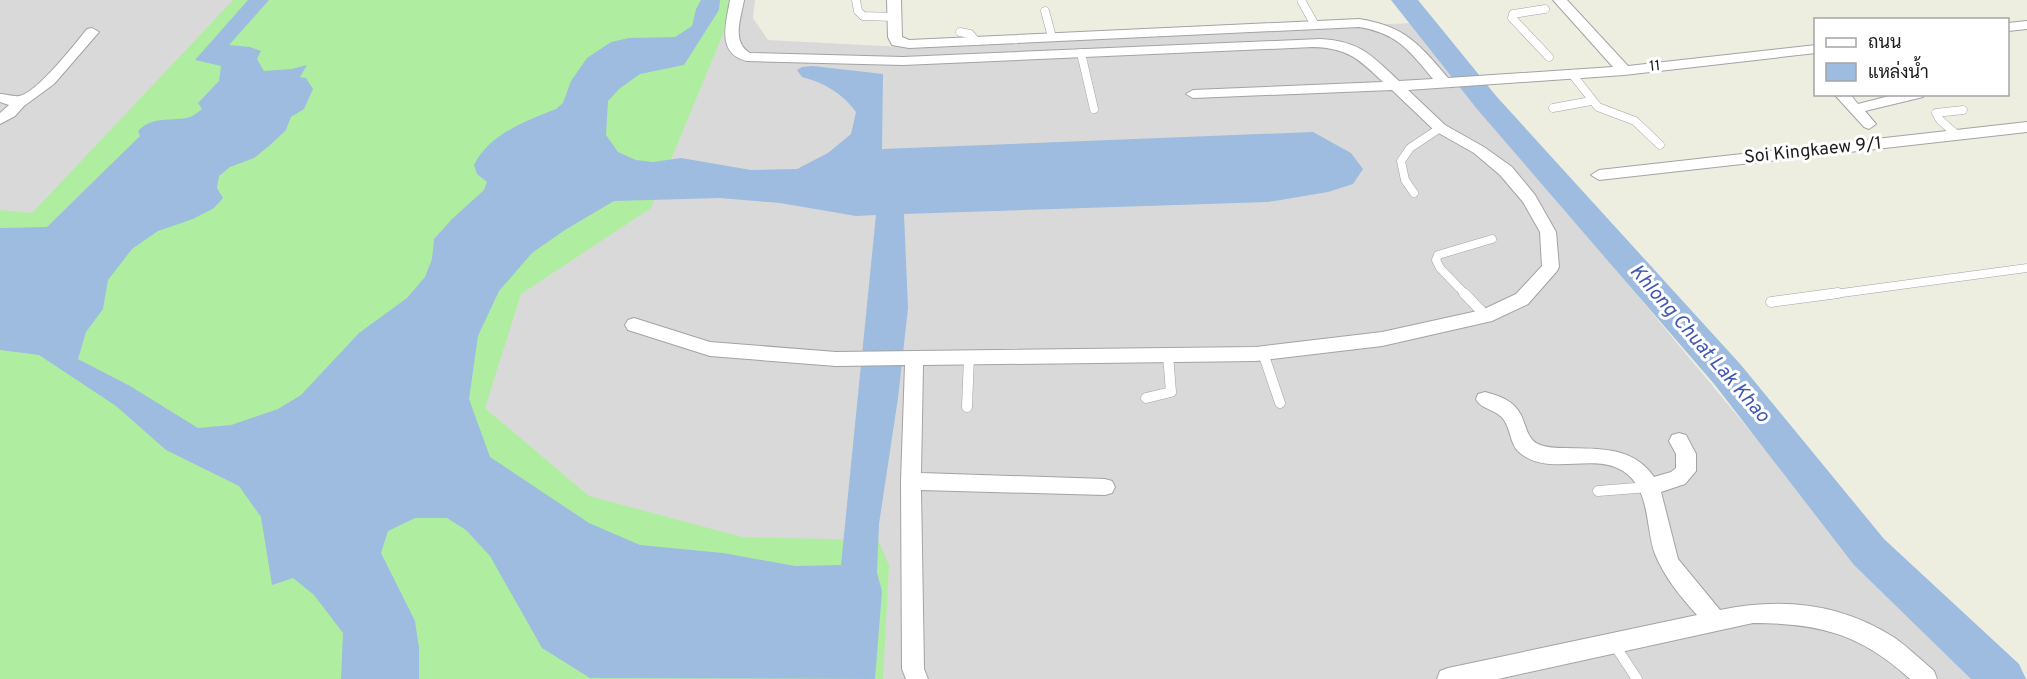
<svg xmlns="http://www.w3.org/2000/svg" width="2027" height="679" font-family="Overpass,Sarabun,sans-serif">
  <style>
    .residential { fill: #dad9d9 }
    .grass { fill: #afeea1 }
    .water { fill: #9dbce0; fill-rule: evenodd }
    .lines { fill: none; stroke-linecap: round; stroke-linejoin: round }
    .river { fill: #9dbce0; fill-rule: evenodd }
    .lane-far1-casing { stroke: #a3a3a3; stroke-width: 9 }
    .lane-casing { stroke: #a3a3a3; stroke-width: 11 }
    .street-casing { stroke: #a3a3a3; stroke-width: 2 }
    .lane-far1 { stroke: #fff; stroke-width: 8 }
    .lane { stroke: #fff; stroke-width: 10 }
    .street { fill: #fff; fill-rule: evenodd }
    .labels { text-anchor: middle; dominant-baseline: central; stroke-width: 6; stroke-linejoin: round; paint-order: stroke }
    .far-street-label { font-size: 15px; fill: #1c1c1c; stroke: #fff }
    .street-label { font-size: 18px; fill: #1c1c1c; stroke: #fff }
    .water-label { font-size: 20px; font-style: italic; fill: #4157b3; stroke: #fff }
  </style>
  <rect width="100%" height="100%" fill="#eeeee0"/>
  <polygon class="residential" points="0,0 755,0 753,18 768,40 903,47 1411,23 1854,556 1981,679 0,679"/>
  <polygon class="grass" points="233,0 729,0 725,29 651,208 521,294 485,408 589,496 742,537 878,540 889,565 883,679 0,679 0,210 32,213"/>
  <path class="water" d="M 248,0 L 269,0 L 229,45 L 250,47 L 261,51 L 257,59 L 264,71 L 292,69 L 307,65 L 300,77 L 306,78 L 313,89 L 304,109 L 291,117 L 286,130 L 269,146 L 254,158 L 230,167 L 219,176 L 217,188 L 223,198 L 214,208 L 193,219 L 158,231 L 132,249 L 108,280 L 103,309 L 86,332 L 78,359 L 130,386 L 198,428 L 231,425 L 278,409 L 301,395 L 359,333 L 407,298 L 425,277 L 432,259 L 434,239 L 452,219 L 484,190 L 487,182 L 477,174 L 474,165 C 489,134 526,121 556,109 L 563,103 L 571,81 L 587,58 L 611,42 L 629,38 L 675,37 L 692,26 L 696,9 L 701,0 L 720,0 L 719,10 L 684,65 L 640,74 L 619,89 L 608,101 L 606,135 L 618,152 L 636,160 L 653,162 L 681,158 L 751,170 L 797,169 L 828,153 L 851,134 L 856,112 C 842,93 825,83 802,77 L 797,70 L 802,67 L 813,66 L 883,74 L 882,149 L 1313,132 L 1351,153 L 1363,169 L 1353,184 L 1328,192 L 1268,202 L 904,214 L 908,308 L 898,398 L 879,524 L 877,573 L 882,591 L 875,679 L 590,678 L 542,648 L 490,556 L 466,530 L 447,518 L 415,518 L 388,531 L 381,553 L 415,621 L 419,648 L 419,679 L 341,679 L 343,633 L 314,595 L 293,578 L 272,585 L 261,517 L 239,486 L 166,450 L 116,406 L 39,355 L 0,350 L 0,228 L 47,227 L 140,136 L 138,131 C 153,115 173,122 190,117 C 194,116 199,111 202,109 L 198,103 L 219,81 L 221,66 L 195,60 ZM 720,198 L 780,203 L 856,216 L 876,215 L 841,565 L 795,566 L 723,553 L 640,545 L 589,523 L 490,457 L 469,399 L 478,336 L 499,291 L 532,253 L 565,230 L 614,201 Z"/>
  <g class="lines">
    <polygon class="river" points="1391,0 1418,0 1497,97 1741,365 1884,539 2019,664 2026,679 1971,679 1854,565 1715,385 1477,109"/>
    <g class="lane-far1-casing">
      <g id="lane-far1">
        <polyline points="856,0 858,11 863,16 894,17"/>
        <polyline points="1302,2 1315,25"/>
        <polyline points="1545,9 1513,14 1512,18 1549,57"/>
        <polyline points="1045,11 1052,37"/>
        <polyline points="960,32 970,34 976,41"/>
        <polyline points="1081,53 1094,109"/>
        <polyline points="1572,74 1598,107 1635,121 1660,145"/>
        <polyline points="1553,108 1591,101"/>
        <polyline points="1957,135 1940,120 1936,113 1963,110"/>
        <polyline points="1414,193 1405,180 1401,161 1410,148 1440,128"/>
        <polyline points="1466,295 1440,268 1436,260 1438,255 1492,239"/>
        <polyline points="1827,295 2027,268"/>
      </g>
    </g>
    <g class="lane-casing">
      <g id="lane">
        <polyline points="1464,293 1486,316"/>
        <polyline points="1771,302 1838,293"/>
        <polyline points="1263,353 1280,403"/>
        <polyline points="1146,398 1171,392 1168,355"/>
        <polyline points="967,407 969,357"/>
        <polyline points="1598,491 1649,487"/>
        <polyline points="1614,644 1637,679"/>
      </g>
    </g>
    <g class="street-casing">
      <g id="street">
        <path d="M 730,0 L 744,0 C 741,18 731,42 750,53 L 903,57 L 1320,39 C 1360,41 1371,55 1399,81 L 1433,79 C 1410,51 1397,33 1359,27 L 909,48 L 892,45 L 888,37 L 887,0 L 901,0 L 902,37 L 909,40 L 1359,19 C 1405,26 1419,44 1448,78 L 1613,67 L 1553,0 L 1567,0 L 1628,66 L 1816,45 L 1816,53 L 1624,75 L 1408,90 L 1445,125 L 1484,147 L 1512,167 L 1535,195 L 1556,232 L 1559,267 L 1557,271 L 1528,304 L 1492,321 L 1382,346 L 1256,361 L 923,365 L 921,473 L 1105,479 L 1112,481 L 1115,487 L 1112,493 L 1105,495 L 921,490 L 924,669 L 928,679 L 906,679 L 902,669 L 901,481 L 905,365 L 836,366 L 710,356 L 628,330 L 625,325 L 628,320 L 634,318 L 710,342 L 836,352 L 1256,347 L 1382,332 L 1482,310 L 1516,294 L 1542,266 L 1540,232 L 1523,202 L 1500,175 L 1474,153 L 1435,131 L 1392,90 L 1193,98 L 1186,94 L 1193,90 L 1383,82 C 1359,59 1348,48 1313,47 L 903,65 L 747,61 C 716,54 726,23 730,0 Z"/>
        <polygon points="2027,21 2027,29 2008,31 2008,23"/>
        <path d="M 92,28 L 99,32 L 54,84 L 24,106 L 15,116 L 0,124 L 0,113 L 9,105 L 0,102 L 0,94 C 5,94 14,97 19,96 C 36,94 76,43 87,29 Z"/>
        <polygon points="1834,94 1850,94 1858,104 1897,94 1925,94 1923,97 1865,111 1876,124 1869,129 1864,127"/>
        <polygon points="2027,122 2027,132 1599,180 1591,175 1599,170"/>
        <path d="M 1485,392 C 1496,395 1510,399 1517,409 C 1526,419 1525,438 1538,444 C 1546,448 1557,448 1566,448 C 1599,449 1633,446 1654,477 L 1671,472 L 1676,468 L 1676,454 L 1669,441 L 1672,435 L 1679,433 L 1686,435 L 1696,454 L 1696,471 L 1685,484 L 1661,492 L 1678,559 L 1720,610 C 1782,597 1841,603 1895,638 C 1909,648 1921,660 1934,671 L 1937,679 L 1910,679 C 1861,634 1819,623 1753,623 L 1498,679 L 1437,679 L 1440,671 L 1448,668 L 1697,615 C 1680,596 1665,578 1655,554 C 1645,527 1651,489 1623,471 C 1594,452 1549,477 1520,453 C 1510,445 1511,430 1504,420 C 1497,409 1481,410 1476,399 L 1478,394 Z"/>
      </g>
    </g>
    <use href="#lane-far1" class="lane-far1"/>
    <use href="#lane" class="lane"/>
    <use href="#street" class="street"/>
  </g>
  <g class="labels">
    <g class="far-street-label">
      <text transform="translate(1655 67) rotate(-6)">11</text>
    </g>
    <g class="street-label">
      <text transform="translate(1813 151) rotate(-6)">Soi Kingkaew 9/1</text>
    </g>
    <g class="water-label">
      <text transform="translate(1699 344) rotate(49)">Khlong Chuat Lak Khao</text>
    </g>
  </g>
  <rect x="1814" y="18" width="195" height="78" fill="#ffffff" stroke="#a4a4a4" stroke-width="1.5"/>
  <rect x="1826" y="38" width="30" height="9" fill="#ffffff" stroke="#a4a4a4" stroke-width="1.5"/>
  <text x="1868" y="48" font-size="18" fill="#1c1c1c">ถนน</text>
  <rect x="1826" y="63" width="30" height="18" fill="#9dbce0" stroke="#a4a4a4" stroke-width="1.5"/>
  <text x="1868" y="78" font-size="18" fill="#1c1c1c">แหล่งน้ำ</text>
</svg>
